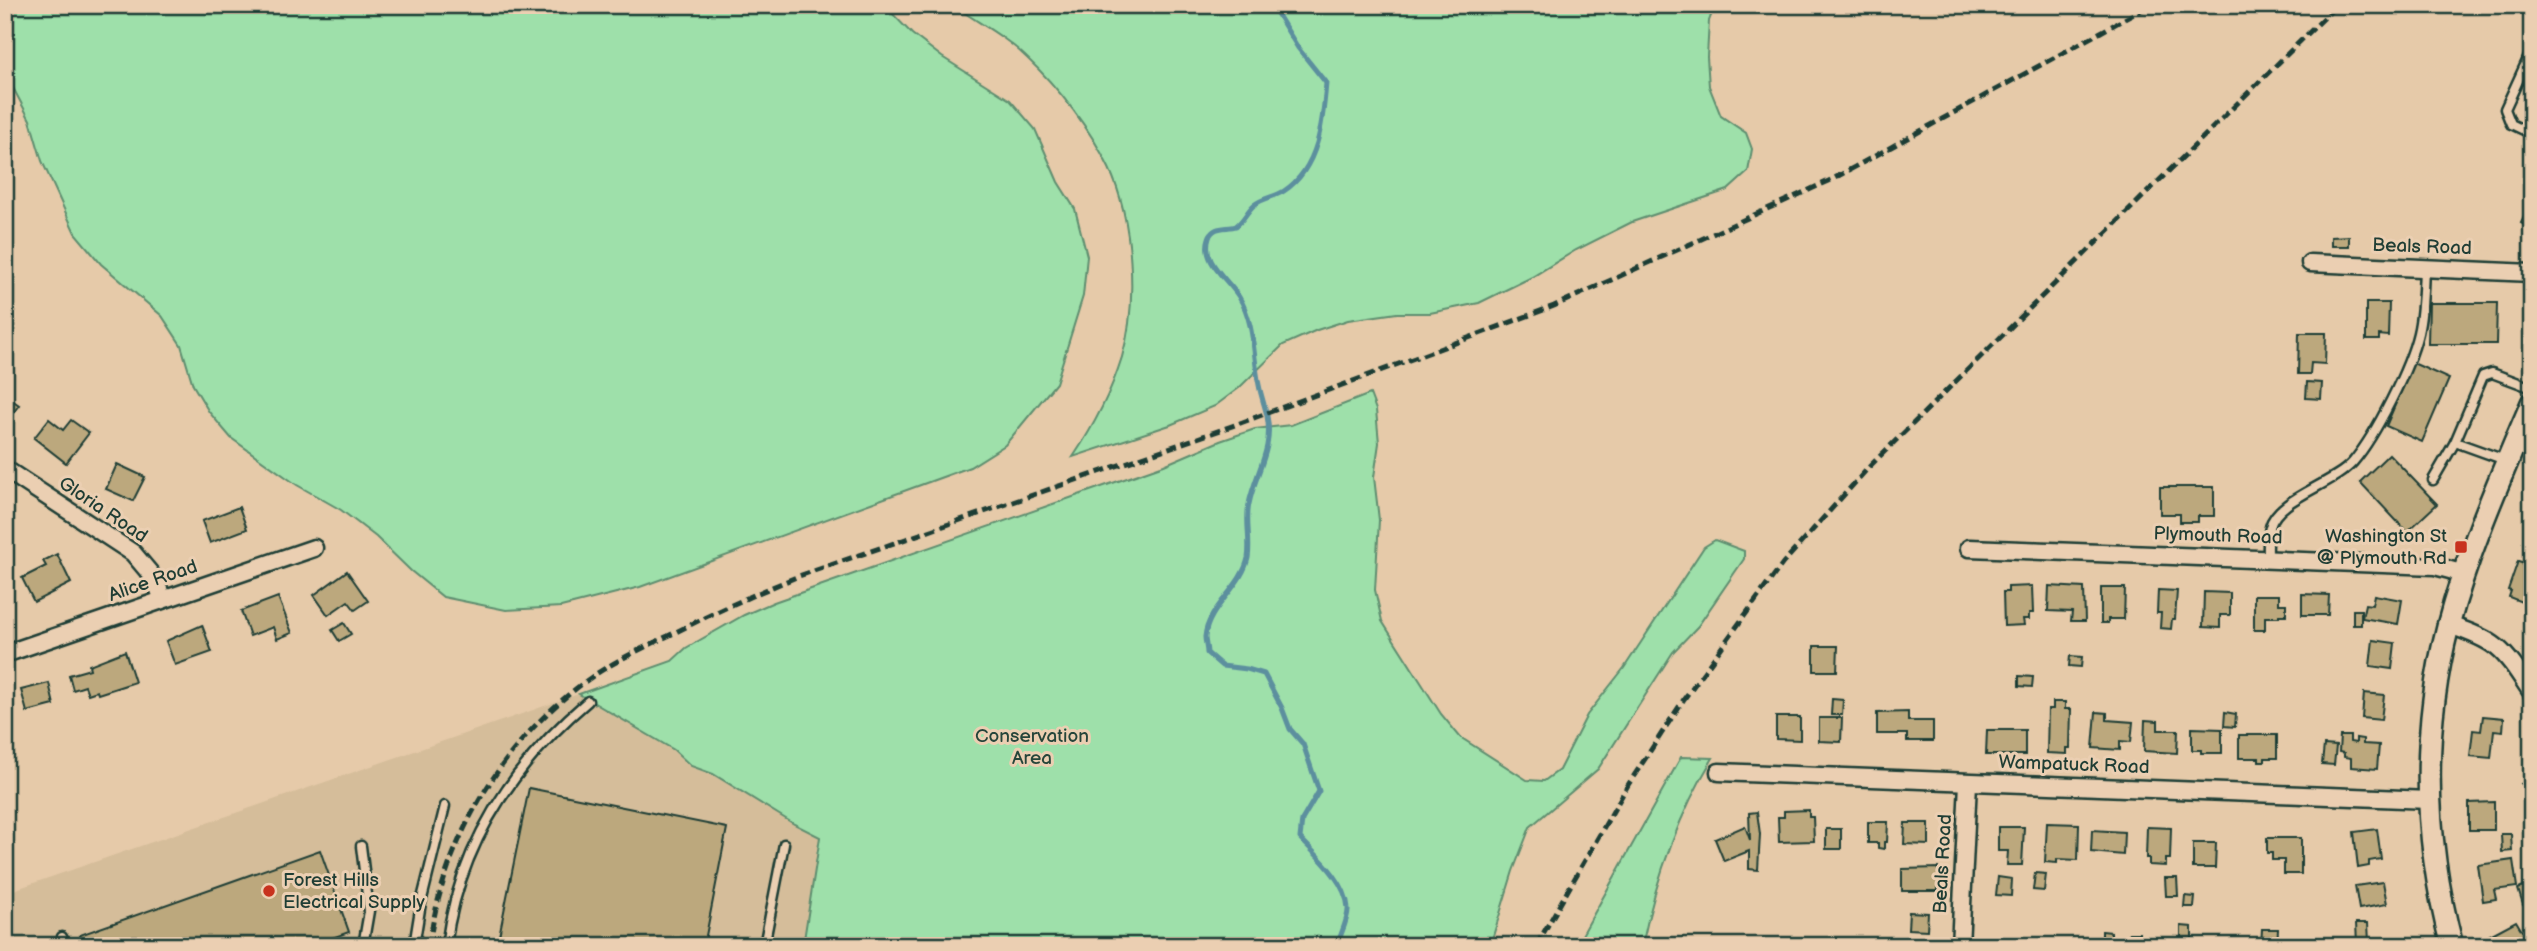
<svg xmlns="http://www.w3.org/2000/svg" width="2537" height="951" font-family="'Balsamiq Sans',sans-serif">
  <style>
    .built { fill: #d5bd9a }
    .green { fill: #9ee0aa; stroke: #5e8e6f; stroke-width: 2 }
    .lines { fill: none; stroke-linecap: round; stroke-linejoin: round }
    .stream { stroke: #5c8f9e; stroke-width: 5 }
    .building { fill: #bca87d; stroke: #1f3d34; stroke-width: 2 }
    .lane-casing { stroke: #1f3d34; stroke-width: 13 }
    .street-casing { stroke: #1f3d34; stroke-width: 21 }
    .secondary-casing { stroke: #1f3d34; stroke-width: 26 }
    .lane { stroke: #ebcfb2; stroke-width: 8 }
    .street { stroke: #ebcfb2; stroke-width: 16 }
    .secondary { stroke: #ebcfb2; stroke-width: 21 }
    .rail { stroke: #1f3d34; stroke-width: 5; stroke-dasharray: 10 5; stroke-linecap: butt }
    .poi-dot { fill: #c8321e; stroke: #ebcfb2; stroke-width: 2.5 }
    .labels { text-anchor: middle; dominant-baseline: central; stroke-width: 6; stroke-linejoin: round; paint-order: stroke }
    .street-label { font-size: 19px; fill: #1f3d34; stroke: #ebcfb2 }
    .poi-label { font-size: 19px; fill: #1f3d34; stroke: #ebcfb2; text-anchor: end }
    .park-label { font-size: 19px; fill: #25453a; stroke: #ebcfb2 }
  </style>
  <rect width="100%" height="100%" fill="#e6caa9"/>
  <filter id="ink" filterUnits="userSpaceOnUse"><feTurbulence type="fractalNoise" baseFrequency=".0143" numOctaves="2"/><feDisplacementMap in="SourceGraphic" scale="14" xChannelSelector="R" yChannelSelector="G"/><feConvolveMatrix kernelMatrix="1 2 1 2 8 2 1 2 1" color-interpolation-filters="sRGB"/></filter>
  <g filter="url(#ink)">
    <polygon class="built" points="579,694 820,837 803,946 5,946 5,893"/>
    <g class="green">
      <polygon points="5,5 881,5 888,9 912,34 942,57 1010,100 1035,129 1058,182 1075,209 1087,256 1083,296 1056,383 1005,445 970,467 640,587 561,607 506,610 443,597 411,571 376,537 341,510 297,485 231,438 209,412 193,385 181,345 162,316 101,264 75,233 42,161 30,120 10,82 5,77"/>
      <path d="M 953,5 L 1715,5 L 1709,21 L 1707,57 L 1709,86 L 1721,116 L 1746,133 L 1752,149 L 1748,172 L 1728,190 L 1632,222 L 1576,250 L 1532,277 L 1479,303 L 1430,313 L 1397,313 L 1348,320 L 1317,330 L 1283,345 L 1239,388 L 1215,406 L 1170,425 L 1073,457 C 1094,426 1111,392 1122,357 C 1138,303 1133,219 1109,168 C 1091,130 1058,87 1027,58 C 1006,37 977,22 953,5 Z"/>
      <polygon points="1370,394 1376,410 1379,443 1374,477 1379,520 1375,590 1382,621 1441,714 1460,737 1527,780 1544,781 1559,770 1587,715 1624,668 1704,547 1715,540 1744,551 1744,559 1698,626 1673,652 1598,769 1530,827 1513,871 1490,946 803,946 820,837 794,824 713,774 691,766 674,750 579,694 672,661 686,648 744,615 774,602 1164,465 1220,441 1255,429 1291,425"/>
      <path d="M 1681,757 L 1713,758 C 1677,817 1656,879 1642,946 L 1576,946 Z"/>
    </g>
    <g class="lines">
      <path class="stream" d="M 1272,5 L 1298,48 L 1326,83 C 1323,121 1319,168 1284,191 C 1275,197 1262,198 1254,205 C 1247,211 1244,220 1236,226 C 1227,229 1213,225 1209,238 C 1201,262 1228,279 1239,297 C 1255,323 1253,357 1259,385 C 1261,396 1265,406 1267,416 C 1274,449 1255,473 1249,504 C 1245,521 1251,540 1248,558 C 1242,587 1207,608 1205,637 C 1205,642 1207,648 1207,653 L 1222,666 L 1247,669 L 1264,674 L 1282,708 L 1290,729 L 1303,744 L 1319,791 L 1302,820 L 1300,838 C 1317,856 1346,881 1348,908 C 1349,918 1340,935 1337,946"/>
    </g>
    <g class="building">
      <polygon points="2532,201 2532,229 2521,223"/>
      <polygon points="2349,236 2349,246 2331,246 2331,237"/>
      <polygon points="2366,303 2389,303 2388,336 2379,335 2379,340 2366,340"/>
      <polygon points="2429,303 2497,303 2496,344 2428,344"/>
      <polygon points="2299,333 2326,333 2325,364 2311,363 2310,374 2298,374"/>
      <polygon points="2413,363 2449,379 2422,442 2386,426"/>
      <polygon points="2307,382 2322,383 2321,399 2306,398"/>
      <polygon points="5,395 19,405 6,422 5,421"/>
      <polygon points="49,419 63,430 71,420 89,433 66,463 34,438"/>
      <polygon points="2389,454 2437,504 2407,532 2360,482"/>
      <polygon points="117,464 145,477 133,501 106,489"/>
      <polygon points="2160,487 2214,487 2214,516 2198,516 2198,522 2180,522 2180,514 2160,514"/>
      <polygon points="239,507 247,529 210,543 202,521"/>
      <polygon points="57,554 71,583 34,602 22,578 46,566 43,561"/>
      <polygon points="2518,561 2532,565 2532,591 2529,598 2526,597 2524,603 2509,597 2511,591 2508,590"/>
      <polygon points="347,571 368,601 355,610 348,601 328,615 314,595"/>
      <polygon points="2032,586 2033,613 2029,613 2029,619 2023,619 2024,625 2004,626 2003,592 2008,592 2008,587"/>
      <polygon points="2049,586 2084,588 2085,621 2071,621 2072,612 2048,611"/>
      <polygon points="2101,588 2125,588 2124,619 2108,619 2108,623 2101,623"/>
      <polygon points="2158,590 2177,591 2175,619 2172,619 2171,629 2160,628 2161,613 2157,613"/>
      <polygon points="2204,592 2230,593 2230,615 2220,615 2220,628 2203,627"/>
      <polygon points="2302,594 2329,595 2328,615 2302,615"/>
      <polygon points="2254,595 2279,595 2279,604 2286,604 2286,615 2279,615 2279,617 2265,617 2265,630 2254,630"/>
      <polygon points="2374,595 2402,600 2398,624 2362,618 2365,604 2372,605"/>
      <polygon points="278,597 292,633 277,639 273,627 250,636 241,611"/>
      <rect x="2353" y="610" width="8" height="15"/>
      <polygon points="344,623 351,634 339,641 332,630"/>
      <polygon points="202,625 212,652 175,665 166,641"/>
      <polygon points="2373,640 2395,643 2392,669 2370,666"/>
      <polygon points="1814,646 1838,646 1837,671 1814,671"/>
      <polygon points="125,651 135,682 98,694 97,691 88,694 85,686 73,690 69,675 90,669 89,665"/>
      <polygon points="2070,656 2082,657 2081,667 2069,666"/>
      <polygon points="2019,676 2033,677 2032,687 2019,686"/>
      <polygon points="49,683 54,705 27,712 21,690"/>
      <polygon points="2364,693 2384,695 2381,720 2362,718"/>
      <polygon points="1832,699 1843,700 1842,715 1831,715"/>
      <polygon points="2053,702 2065,702 2065,709 2071,709 2070,748 2067,748 2067,754 2047,753 2048,709 2053,709"/>
      <polygon points="1908,712 1908,721 1933,721 1933,741 1907,741 1907,734 1877,734 1877,713"/>
      <polygon points="2096,712 2107,713 2107,720 2133,722 2131,742 2120,741 2120,750 2093,748"/>
      <polygon points="2225,712 2236,714 2235,727 2224,726"/>
      <polygon points="2483,716 2504,718 2503,731 2494,730 2491,758 2470,756 2473,730 2481,731"/>
      <polygon points="1776,717 1800,717 1800,740 1776,739"/>
      <polygon points="1819,718 1842,718 1841,742 1819,741"/>
      <polygon points="2145,720 2158,721 2158,730 2178,730 2177,753 2144,751"/>
      <polygon points="2192,728 2222,729 2222,753 2201,753 2201,750 2192,750"/>
      <polygon points="1987,730 2025,730 2025,755 1986,755"/>
      <polygon points="2239,735 2277,735 2277,758 2265,758 2265,761 2259,761 2259,758 2239,758"/>
      <polygon points="2340,736 2350,736 2350,742 2356,743 2356,738 2363,739 2363,744 2379,745 2377,769 2351,767 2351,758 2344,757 2344,753 2339,752"/>
      <polygon points="2324,745 2336,746 2334,765 2322,764"/>
      <polygon points="2532,777 2532,800 2521,784"/>
      <polygon points="529,788 727,828 704,946 497,946"/>
      <polygon points="2494,802 2494,830 2469,830 2469,803"/>
      <polygon points="1809,810 1809,817 1813,817 1814,841 1779,842 1778,817 1784,817 1784,811"/>
      <polygon points="1757,812 1760,834 1758,870 1749,869 1749,851 1724,861 1715,839 1745,826 1750,840 1749,813"/>
      <polygon points="1868,822 1888,822 1887,842 1884,842 1884,849 1878,848 1878,843 1868,843"/>
      <polygon points="1905,823 1929,823 1929,845 1904,844"/>
      <polygon points="2047,823 2079,824 2078,860 2057,859 2057,863 2045,862"/>
      <polygon points="1998,827 2024,827 2022,865 2007,865 2008,851 1998,851"/>
      <polygon points="2147,827 2171,828 2170,859 2166,859 2166,866 2149,865 2149,858 2146,858"/>
      <rect x="1826" y="829" width="15" height="20"/>
      <polygon points="2377,829 2381,859 2369,861 2369,866 2358,868 2354,832"/>
      <polygon points="2092,830 2124,832 2123,855 2091,852"/>
      <polygon points="2501,834 2511,834 2512,851 2502,852"/>
      <polygon points="2267,838 2301,838 2301,874 2284,874 2284,860 2272,860 2272,853 2267,853"/>
      <polygon points="2193,843 2216,843 2215,868 2193,868"/>
      <polygon points="320,850 349,932 310,946 84,946 80,935"/>
      <polygon points="2513,860 2517,887 2494,890 2496,899 2483,901 2478,865"/>
      <polygon points="1938,868 1938,891 1902,891 1902,869"/>
      <polygon points="2035,873 2046,874 2044,891 2033,890"/>
      <polygon points="1998,877 2012,879 2011,896 1996,895"/>
      <polygon points="2165,878 2177,878 2178,896 2166,896"/>
      <polygon points="2383,882 2387,904 2359,909 2355,886"/>
      <polygon points="2532,884 2532,902 2523,905 2518,889"/>
      <polygon points="2185,896 2195,897 2194,907 2184,907"/>
      <polygon points="1909,912 1928,913 1927,930 1908,929"/>
      <polygon points="2516,921 2522,931 2529,927 2532,932 2532,942 2525,946 2502,946 2500,942 2495,944 2490,935"/>
      <polygon points="2356,923 2368,923 2369,942 2357,943"/>
      <polygon points="2181,926 2192,927 2192,945 2181,945"/>
      <polygon points="2262,929 2278,929 2277,946 2261,946"/>
      <polygon points="2102,931 2111,932 2111,946 2090,946 2090,937 2102,938"/>
      <rect x="2129" y="933" width="10" height="13"/>
      <rect x="1841" y="939" width="13" height="7"/>
    </g>
    <g class="lines">
      <g class="lane-casing">
        <g id="lane">
          <polyline points="2532,50 2505,109 2511,124 2532,134"/>
          <polyline points="2455,442 2505,460"/>
          <polyline points="2433,480 2455,442 2483,376 2492,373 2532,388"/>
          <path d="M 2268,559 C 2268,549 2267,537 2270,527 C 2277,498 2333,485 2353,462 C 2376,435 2410,367 2418,333 C 2423,312 2423,290 2424,268"/>
          <polyline points="361,846 369,911 363,946"/>
          <polyline points="62,937 65,946"/>
          <polyline points="414,946 421,903 445,806"/>
          <path d="M 446,946 C 459,846 513,765 588,701"/>
          <polyline points="764,946 784,844"/>
        </g>
      </g>
      <g class="street-casing">
        <g id="street">
          <polyline points="2310,263 2532,273"/>
          <polyline points="5,469 133,553 154,578 163,599"/>
          <polyline points="1969,548 2435,566 2465,574"/>
          <path d="M 2449,625 C 2500,642 2503,649 2532,693"/>
          <polyline points="5,654 314,548"/>
          <polyline points="1719,772 2429,800"/>
          <polyline points="1960,946 1968,783"/>
        </g>
      </g>
      <g class="secondary-casing">
        <path id="secondary" d="M 2452,946 C 2424,840 2421,732 2448,626 C 2468,550 2501,476 2532,403"/>
      </g>
      <use href="#lane" class="lane"/>
      <use href="#street" class="street"/>
      <use href="#secondary" class="secondary"/>
      <g class="rail">
        <path d="M 429,946 C 444,838 503,739 593,676 C 617,660 643,648 668,636 C 711,614 754,594 799,576 L 1235,425 L 1554,306 L 1831,180 L 2150,5"/>
        <polyline points="1536,946 1628,785 1684,699 1783,563 1869,467 2337,5"/>
      </g>
    </g>
  </g>
  <g class="poi-dot">
    <rect x="2454" y="540" width="14" height="14" rx="3.5"/>
    <circle cx="269" cy="891" r="7"/>
  </g>
  <g class="labels">
    <g class="street-label">
      <text transform="translate(2422 247) rotate(2)">Beals Road</text>
      <text transform="translate(103 510) rotate(34)">Gloria Road</text>
      <text transform="translate(2218 536) rotate(2)">Plymouth Road</text>
      <text transform="translate(153 581) rotate(-19)">Alice Road</text>
      <text transform="translate(2074 765) rotate(2)">Wampatuck Road</text>
      <text transform="translate(1943 864) rotate(-87)">Beals Road</text>
    </g>
    <g class="poi-label">
      <text x="2447" y="536">Washington St<tspan x="2447" dy="22">@ Plymouth Rd</tspan></text>
      <text x="283" y="880" text-anchor="start">Forest Hills<tspan x="283" dy="22">Electrical Supply</tspan></text>
    </g>
    <g class="park-label">
      <text x="1032" y="736">Conservation<tspan x="1032" dy="22">Area</tspan></text>
    </g>
  </g>
  <rect width="2537" height="951" fill="none" stroke="#ebcfb2" stroke-width="28"/>
  <rect x="14" y="14" width="2509" height="923" fill="none" stroke="#1f3d34" stroke-width="2.5" filter="url(#ink)"/>
</svg>
